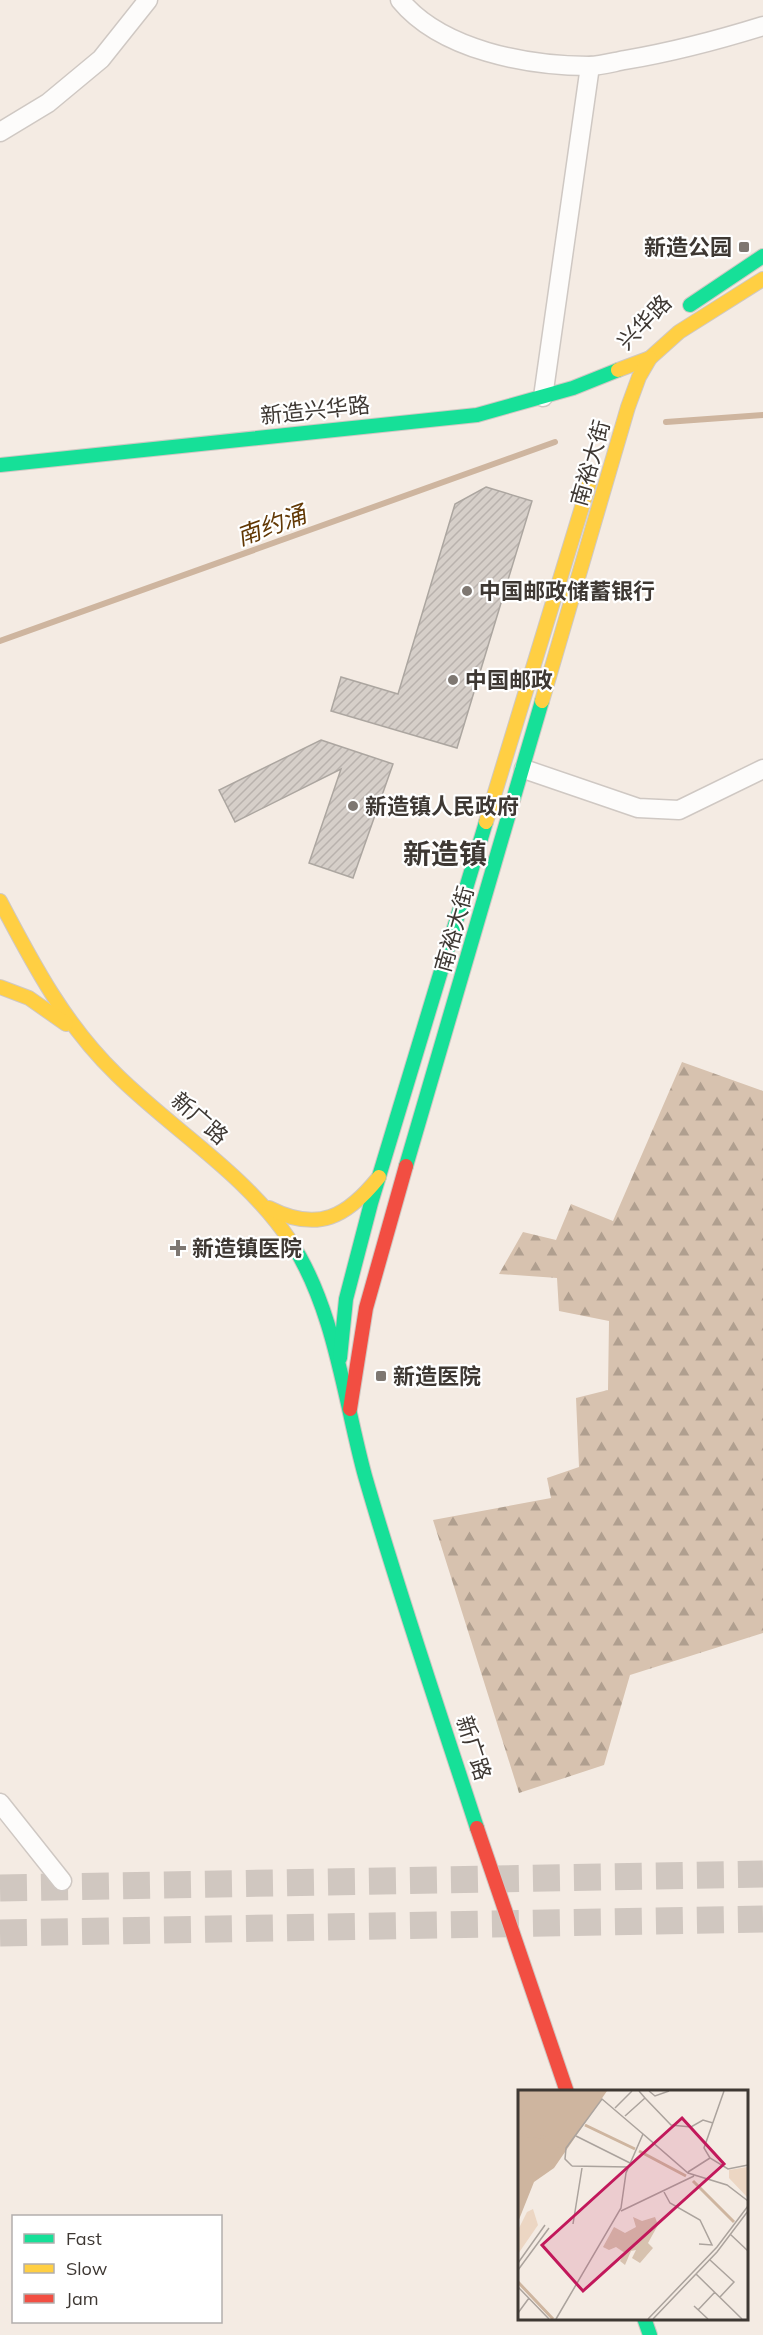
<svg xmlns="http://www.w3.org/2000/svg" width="763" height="2335" font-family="Mulish,'Noto Sans SC',sans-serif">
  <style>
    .forest { fill: url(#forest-firs) }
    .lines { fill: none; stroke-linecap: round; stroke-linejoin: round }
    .stream { stroke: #ceb59f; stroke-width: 6 }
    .building { fill: url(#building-hatch); stroke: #aca6a0; stroke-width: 1.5 }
    .primary-tunnel { stroke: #d0c7c0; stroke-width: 27; stroke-dasharray: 27 14; stroke-linecap: butt }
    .street-casing { stroke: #cfc8c3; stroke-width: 21 }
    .fast-casing { stroke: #cfc8c3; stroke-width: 16 }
    .slow-casing { stroke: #cfc8c3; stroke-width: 16 }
    .jam-casing { stroke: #cfc8c3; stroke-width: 16 }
    .street { stroke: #fdfcfb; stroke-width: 18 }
    .fast { stroke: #16e098; stroke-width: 14 }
    .slow { stroke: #ffcf43; stroke-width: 14 }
    .jam { stroke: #f24e42; stroke-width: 14 }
    .poi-dot { fill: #7e7771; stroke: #fff; stroke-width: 2 }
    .labels { text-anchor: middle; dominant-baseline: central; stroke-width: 4.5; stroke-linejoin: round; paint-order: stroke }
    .poi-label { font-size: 22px; font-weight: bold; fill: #3e3833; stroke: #fff; text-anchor: start }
    .street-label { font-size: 22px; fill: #3e3833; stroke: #fff }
    .water-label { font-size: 24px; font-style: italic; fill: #623804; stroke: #fff }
    .district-label { font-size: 28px; font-weight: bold; fill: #3e3833; stroke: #fff }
    .inset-river { fill: none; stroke: #ceb59f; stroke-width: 3 }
    .inset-road { fill: none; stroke: #aba39d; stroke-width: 1.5 }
    .view { fill: #c2185b; fill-opacity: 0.15; stroke: #c2185b; stroke-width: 3 }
    .inset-edge { fill: none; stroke: #3e3833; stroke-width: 3 }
  </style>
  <defs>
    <pattern id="forest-firs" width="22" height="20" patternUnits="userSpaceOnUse" patternTransform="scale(1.5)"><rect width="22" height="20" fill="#d7c2af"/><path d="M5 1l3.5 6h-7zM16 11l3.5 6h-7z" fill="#b09f8f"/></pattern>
    <pattern id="building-hatch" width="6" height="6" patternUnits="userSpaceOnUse" patternTransform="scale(1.5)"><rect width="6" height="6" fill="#d6cfc9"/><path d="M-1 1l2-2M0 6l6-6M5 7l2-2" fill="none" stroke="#b9b2ad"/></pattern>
  </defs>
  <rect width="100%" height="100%" fill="#f4ebe3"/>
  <polygon class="forest" points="682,1062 763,1091 763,1633 630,1675 604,1765 519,1793 433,1520 551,1498 547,1478 579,1467 576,1398 608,1390 609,1321 559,1311 557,1278 499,1274 523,1232 556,1240 571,1204 613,1221"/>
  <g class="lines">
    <g class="stream">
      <polyline points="666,422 763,415"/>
      <polyline points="0,641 555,442"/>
    </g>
  </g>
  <g class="building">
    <polygon points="486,487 532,501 457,748 331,711 341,677 398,694 455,504"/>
    <polygon points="321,740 393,764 353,878 309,863 341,769 235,822 219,790"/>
  </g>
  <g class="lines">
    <g class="primary-tunnel">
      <polyline points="0,1888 763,1874"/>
      <polyline points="0,1933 763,1919"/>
    </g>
    <g class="street-casing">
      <g id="street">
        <path d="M 400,0 C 441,50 527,66 589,66 C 601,66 614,62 625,60 C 672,52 718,40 763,26"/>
        <polyline points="0,132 48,103 101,59 148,0"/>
        <polyline points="543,397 590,66"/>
        <polyline points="524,769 638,808 679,810 763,769"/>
        <polyline points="0,1803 62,1881"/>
      </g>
    </g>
    <g class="fast-casing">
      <g id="fast">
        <polyline points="690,305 763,256"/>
        <polyline points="0,465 477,415 573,388 618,370"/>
        <polyline points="406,1166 542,701"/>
        <path d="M 291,1242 C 335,1310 344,1399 365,1476 C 399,1594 439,1711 477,1828"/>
        <polyline points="340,1358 346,1299 371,1203 486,822"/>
        <polyline points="644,2318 650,2335"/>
      </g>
    </g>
    <g class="slow-casing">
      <g id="slow">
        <polyline points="618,370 650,358 679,332 763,279"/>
        <polyline points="542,701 628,407 639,377 650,358"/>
        <polyline points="486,822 589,484"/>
        <path d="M 0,901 C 33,964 65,1025 117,1075 C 175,1132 245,1173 291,1242"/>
        <polyline points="0,987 29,998 66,1024"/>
        <path d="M 269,1208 C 318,1233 347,1217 379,1177"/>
      </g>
    </g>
    <g class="jam-casing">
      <g id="jam">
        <polyline points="350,1409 366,1308 406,1166"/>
        <polyline points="477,1828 567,2092"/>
      </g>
    </g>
    <use href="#street" class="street"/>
    <use href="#fast" class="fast"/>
    <use href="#slow" class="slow"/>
    <use href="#jam" class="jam"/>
  </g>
  <g class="poi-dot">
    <rect x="738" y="241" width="12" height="12" rx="3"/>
    <circle cx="467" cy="591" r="6"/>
    <circle cx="453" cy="680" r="6"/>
    <circle cx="353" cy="806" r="6"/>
    <path d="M175 1239h6v6h6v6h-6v6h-6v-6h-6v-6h6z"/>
    <rect x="375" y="1370" width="12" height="12" rx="3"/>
  </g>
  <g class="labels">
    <g class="poi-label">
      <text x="732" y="247" text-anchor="end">新造公园</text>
      <text x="479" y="591">中国邮政储蓄银行</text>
      <text x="465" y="680">中国邮政</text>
      <text x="365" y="806">新造镇人民政府</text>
      <text x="192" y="1248">新造镇医院</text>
      <text x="393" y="1376">新造医院</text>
    </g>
    <g class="street-label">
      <text transform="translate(644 322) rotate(-46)">兴华路</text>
      <text transform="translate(315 410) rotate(-6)">新造兴华路</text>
      <text transform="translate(590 463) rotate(-74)">南裕大街</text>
      <text transform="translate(454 929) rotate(-74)">南裕大街</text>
      <text transform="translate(200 1118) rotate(41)">新广路</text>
      <text transform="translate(474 1748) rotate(72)">新广路</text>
    </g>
    <g class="water-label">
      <text transform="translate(271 525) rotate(-20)">南约涌</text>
    </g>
    <g class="district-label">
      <text x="445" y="853">新造镇</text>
    </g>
  </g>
  <g transform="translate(518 2090)">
    <rect width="230" height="230" fill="#f4ebe3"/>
    <path d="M 229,77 L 229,107 L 211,88 L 211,80 ZM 15,119 L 20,135 L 0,164 L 0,140 L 9,122 Z" fill="#ecd6c3"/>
    <path d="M 115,127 L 124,131 L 137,127 L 140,135 L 130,153 L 135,158 L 122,173 L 114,168 L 118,160 L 113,161 L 107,175 L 102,171 L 107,163 L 98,157 L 91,160 L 85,157 L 96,137 L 107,143 L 118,137 Z" fill="#d7c2af"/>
    <path d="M 0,1 L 89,1 L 36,78 L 16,92 L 0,132 Z" fill="#ceb59f"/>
    <path class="inset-river" d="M 67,35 L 117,59M 0,45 L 26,47 L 43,62M 121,61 L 168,86M 175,91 L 216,132M 0,192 L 35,229"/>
    <path class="inset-road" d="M 131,1 L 137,6 L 151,1M 206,1 L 186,58 L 192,68 L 210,79 L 230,75M 127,8 L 153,35 L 173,37 L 185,30 L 195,33M 97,18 L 114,1M 107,26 L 127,8 L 121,1M 58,46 L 112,73M 54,76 L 47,69 L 48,58 L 84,9 L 125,44M 54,76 L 110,77M 170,82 L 192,68M 146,102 L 152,113 L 182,130 L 194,155 L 181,154M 103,121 L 176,86M 55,134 L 64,78M 212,144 L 230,161M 192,170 L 216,192 L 202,207M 0,173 L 27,135M 0,180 L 31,138M 178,184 L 224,229M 0,197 L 31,229M 176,216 L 190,229M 180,220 L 197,202M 0,223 L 11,208M 38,229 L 103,118 L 108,83 L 125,44 L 170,83 L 209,95 L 230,111M 130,229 L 199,157 L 230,116M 135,229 L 199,162 L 230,121"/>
    <path class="view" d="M 164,28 L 206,74 L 65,201 L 24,155 Z"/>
    <rect width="230" height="230" class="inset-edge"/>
  </g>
  <rect x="12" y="2215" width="210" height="108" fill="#ffffff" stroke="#b2afad" stroke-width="1.5"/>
  <rect x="24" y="2234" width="30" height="9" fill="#16e098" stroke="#b2afad" stroke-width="1.5"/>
  <text x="66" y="2245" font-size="18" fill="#3e3833">Fast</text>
  <rect x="24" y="2264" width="30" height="9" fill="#ffcf43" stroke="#b2afad" stroke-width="1.5"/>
  <text x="66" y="2275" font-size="18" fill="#3e3833">Slow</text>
  <rect x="24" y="2294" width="30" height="9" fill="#f24e42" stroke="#b2afad" stroke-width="1.5"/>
  <text x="66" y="2305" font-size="18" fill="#3e3833">Jam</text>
</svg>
